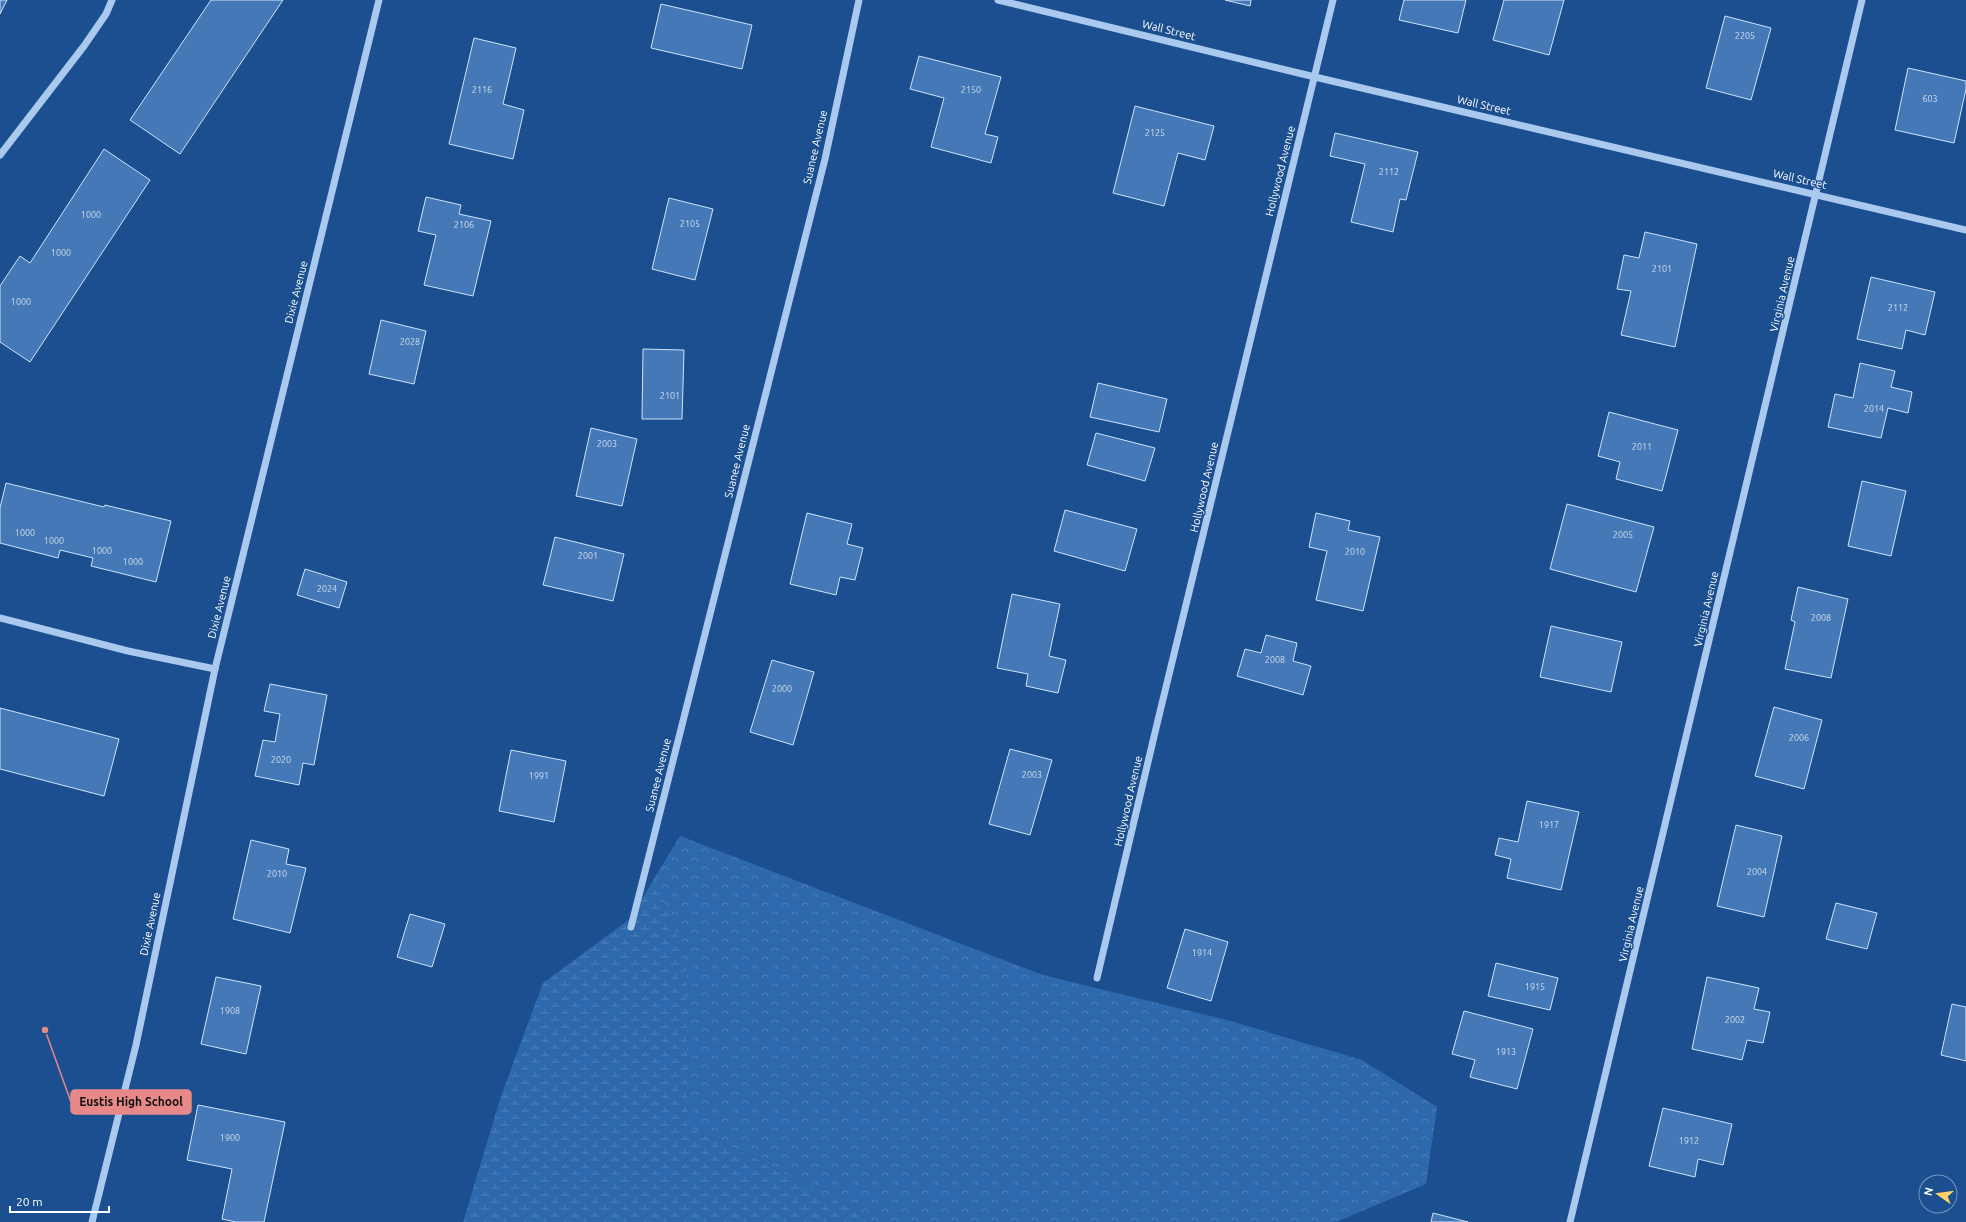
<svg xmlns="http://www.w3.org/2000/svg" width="1966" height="1222" font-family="Ubuntu,sans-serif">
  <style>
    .forest { fill: url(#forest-crowns) }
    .wetland { fill: url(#wetland-marsh) }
    .building { fill: #4478b7; stroke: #cfe3fa }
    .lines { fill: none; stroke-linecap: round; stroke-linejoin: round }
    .minor { stroke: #a9c9ee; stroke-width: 7 }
    .labels { text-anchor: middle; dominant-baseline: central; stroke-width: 3; stroke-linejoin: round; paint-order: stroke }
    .number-label { font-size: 9px; fill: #d0dded }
    .street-label { font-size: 11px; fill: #fff; stroke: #1b4f8f }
    .leader { fill: none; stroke: #e88989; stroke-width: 1.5 }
    .callout-dot { fill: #e88989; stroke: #1b4f8f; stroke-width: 1.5 }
    .callout { fill: #e88989; stroke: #e88989; stroke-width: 1.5 }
    .callout-label { font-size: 12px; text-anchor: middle; font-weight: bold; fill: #111 }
  </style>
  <defs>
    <pattern id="forest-crowns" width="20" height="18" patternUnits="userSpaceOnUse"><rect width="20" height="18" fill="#2e69ad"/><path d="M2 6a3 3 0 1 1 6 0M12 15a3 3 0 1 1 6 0" fill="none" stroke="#4d80b9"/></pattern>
    <pattern id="wetland-marsh" width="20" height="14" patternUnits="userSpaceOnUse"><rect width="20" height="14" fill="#2e69ad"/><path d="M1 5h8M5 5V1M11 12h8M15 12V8" fill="none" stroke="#4d80b9"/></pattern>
  </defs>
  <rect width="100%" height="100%" fill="#1b4f8f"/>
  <polygon class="forest" points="680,836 1043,975 1227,1020 1362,1060 1437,1107 1426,1184 1336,1222 869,1222 855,1211 753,1157 688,1127 686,1076 655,877"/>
  <polygon class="wetland" points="655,877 686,960 688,1127 753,1157 855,1211 869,1222 463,1222 501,1096 543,983 631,918"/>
  <g class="building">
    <polygon points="0,0 7,0 0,14"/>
    <polygon points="211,0 283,0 180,154 130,120"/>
    <polygon points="1225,0 1251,0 1250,6"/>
    <polygon points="1404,0 1466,0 1458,33 1399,20"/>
    <polygon points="1504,0 1564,0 1549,55 1493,40"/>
    <polygon points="661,4 752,25 742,69 651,48"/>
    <polygon points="1725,16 1771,28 1751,100 1706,88"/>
    <polygon points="474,38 516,48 503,104 524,110 513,159 449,144"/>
    <polygon points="919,56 1001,77 985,134 998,137 991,163 931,147 944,98 910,89"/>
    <polygon points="1908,68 1966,81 1966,89 1954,143 1895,130"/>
    <polygon points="1135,106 1214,126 1205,160 1178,153 1164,206 1113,193"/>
    <polygon points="1335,133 1418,152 1406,200 1400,199 1393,232 1351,222 1365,164 1330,156"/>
    <polygon points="104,149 150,180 30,362 0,342 0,286 20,256 30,263"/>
    <polygon points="426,197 461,205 459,214 491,221 473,296 424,285 436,235 418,231"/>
    <polygon points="669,198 713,209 695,280 652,269"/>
    <polygon points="1645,232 1697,244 1675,347 1621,335 1631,291 1617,289 1624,255 1639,258"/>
    <polygon points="1871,277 1935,292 1925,335 1906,330 1902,349 1857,339"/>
    <polygon points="381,320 426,331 414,384 369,374"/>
    <polygon points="643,349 684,350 682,419 642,419"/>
    <polygon points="1860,363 1895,371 1891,387 1912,392 1908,413 1888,408 1881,438 1828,427 1835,394 1853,398"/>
    <polygon points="1098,383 1167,399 1159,432 1090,417"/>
    <polygon points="1609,412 1678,430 1662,491 1616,479 1620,462 1598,456"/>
    <polygon points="591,428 637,439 622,506 576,496"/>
    <polygon points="1096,433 1155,448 1145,481 1087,465"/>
    <polygon points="1862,481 1906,491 1891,556 1848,546"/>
    <polygon points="6,483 104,507 105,505 171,521 156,582 91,566 93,558 60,550 58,558 0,543 0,508"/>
    <polygon points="1567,504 1654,527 1636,592 1550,569"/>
    <polygon points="1065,510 1137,529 1125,571 1054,551"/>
    <polygon points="807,513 852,524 847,544 863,548 855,580 840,577 836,595 790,584"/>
    <polygon points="1316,513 1350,521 1348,530 1380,537 1363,611 1316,600 1327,551 1309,547"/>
    <polygon points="555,537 624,554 613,601 543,585"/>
    <polygon points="305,569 347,582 339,608 297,595"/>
    <polygon points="1798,587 1848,599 1831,678 1785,669 1795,622 1791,620"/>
    <polygon points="1012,594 1060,604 1049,656 1066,660 1058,693 1026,686 1028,674 997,668"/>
    <polygon points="1551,626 1622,642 1611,692 1540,677"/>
    <polygon points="1266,635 1297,643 1293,661 1311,666 1303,695 1237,676 1245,649 1261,653"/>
    <polygon points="772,660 814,672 793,745 750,732"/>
    <polygon points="270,684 327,695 314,765 303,763 299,785 255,776 263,740 275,742 280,714 264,711"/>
    <polygon points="1774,707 1822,720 1804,789 1755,776"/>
    <polygon points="0,708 119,739 104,796 0,769"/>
    <polygon points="1010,749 1052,760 1030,835 989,824"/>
    <polygon points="511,750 566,761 554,822 499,811"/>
    <polygon points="1527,801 1579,812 1561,890 1507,878 1511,859 1495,855 1499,838 1518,842"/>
    <polygon points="1736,825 1782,836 1764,917 1717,906"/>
    <polygon points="251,840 289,849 286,864 306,868 290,933 233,919"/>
    <polygon points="1836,903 1877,913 1867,949 1826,939"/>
    <polygon points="410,914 445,924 432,967 397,957"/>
    <polygon points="1185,929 1228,942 1211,1001 1167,988"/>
    <polygon points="1496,963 1558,978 1550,1010 1488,996"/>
    <polygon points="216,977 261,986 246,1054 201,1044"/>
    <polygon points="1707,977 1759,988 1754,1009 1770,1012 1763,1043 1747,1040 1742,1060 1692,1049"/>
    <polygon points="1952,1004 1966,1007 1966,1061 1941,1055"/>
    <polygon points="1464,1011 1533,1029 1517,1089 1470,1077 1475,1060 1452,1054"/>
    <polygon points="198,1105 285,1122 264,1222 236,1222 222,1219 232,1169 187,1160"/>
    <polygon points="1663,1108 1732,1124 1723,1165 1698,1159 1695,1177 1649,1166"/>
    <polygon points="1433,1213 1468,1222 1431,1222"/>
  </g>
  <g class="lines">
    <g class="minor">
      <polyline points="998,0 1315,77 1966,230"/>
      <polyline points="0,155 84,46 106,14 112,0"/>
      <polyline points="0,618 128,651 215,669"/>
      <polyline points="631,927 825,159 859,0"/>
      <polyline points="1097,978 1157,724 1333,0"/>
      <polyline points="92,1222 136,1045 215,669 379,0"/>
      <polyline points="1570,1222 1862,0"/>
    </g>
  </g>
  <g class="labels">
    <g class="number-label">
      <text x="1745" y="36">2205</text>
      <text x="482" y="90">2116</text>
      <text x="971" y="90">2150</text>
      <text x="1930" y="99">603</text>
      <text x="1155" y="133">2125</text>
      <text x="1389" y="172">2112</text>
      <text x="91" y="215">1000</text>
      <text x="690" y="224">2105</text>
      <text x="464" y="225">2106</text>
      <text x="61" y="253">1000</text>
      <text x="1662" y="269">2101</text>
      <text x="21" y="302">1000</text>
      <text x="1898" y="308">2112</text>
      <text x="410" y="342">2028</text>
      <text x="670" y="396">2101</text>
      <text x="1874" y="409">2014</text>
      <text x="607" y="444">2003</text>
      <text x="1642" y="447">2011</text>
      <text x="25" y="533">1000</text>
      <text x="1623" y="535">2005</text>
      <text x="54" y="541">1000</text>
      <text x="102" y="551">1000</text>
      <text x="1355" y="552">2010</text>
      <text x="588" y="556">2001</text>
      <text x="133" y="562">1000</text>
      <text x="327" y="589">2024</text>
      <text x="1821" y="618">2008</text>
      <text x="1275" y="660">2008</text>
      <text x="782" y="689">2000</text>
      <text x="1799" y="738">2006</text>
      <text x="281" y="760">2020</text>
      <text x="1032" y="775">2003</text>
      <text x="539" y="776">1991</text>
      <text x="1549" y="825">1917</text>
      <text x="1757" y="872">2004</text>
      <text x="277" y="874">2010</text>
      <text x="1202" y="953">1914</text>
      <text x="1535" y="987">1915</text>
      <text x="230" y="1011">1908</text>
      <text x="1735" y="1020">2002</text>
      <text x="1506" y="1052">1913</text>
      <text x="230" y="1138">1900</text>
      <text x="1689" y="1141">1912</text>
    </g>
    <g class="street-label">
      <text transform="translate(1169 30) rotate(14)">Wall Street</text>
      <text transform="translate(1484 105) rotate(13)">Wall Street</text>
      <text transform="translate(815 147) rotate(-77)">Suanee Avenue</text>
      <text transform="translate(1280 171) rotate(-76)">Hollywood Avenue</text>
      <text transform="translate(1800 179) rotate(13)">Wall Street</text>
      <text transform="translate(296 292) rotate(-76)">Dixie Avenue</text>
      <text transform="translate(1782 294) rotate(-77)">Virginia Avenue</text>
      <text transform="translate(737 461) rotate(-76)">Suanee Avenue</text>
      <text transform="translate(1204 487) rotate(-77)">Hollywood Avenue</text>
      <text transform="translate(219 607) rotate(-76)">Dixie Avenue</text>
      <text transform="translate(1706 609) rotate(-77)">Virginia Avenue</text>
      <text transform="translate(658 775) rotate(-76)">Suanee Avenue</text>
      <text transform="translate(1128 801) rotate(-77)">Hollywood Avenue</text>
      <text transform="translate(150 924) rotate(-78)">Dixie Avenue</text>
      <text transform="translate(1631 924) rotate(-77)">Virginia Avenue</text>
    </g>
  </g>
  <path class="leader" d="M45 1030L71 1102"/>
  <circle class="callout-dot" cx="45" cy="1030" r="4"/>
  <rect class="callout" x="71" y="1090" width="120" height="24" rx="4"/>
  <g class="callout-label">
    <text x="131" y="1106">Eustis High School</text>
  </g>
  <g transform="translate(1938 1194) rotate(284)"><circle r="19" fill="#1b4f8f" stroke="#7695bc"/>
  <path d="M0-3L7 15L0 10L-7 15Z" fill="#ffd166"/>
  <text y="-6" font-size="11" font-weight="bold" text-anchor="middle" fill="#ffffff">N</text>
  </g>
  <path d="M10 1206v6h99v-6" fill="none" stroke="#ffffff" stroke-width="2"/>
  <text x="16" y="1206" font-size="12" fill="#ffffff" stroke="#1b4f8f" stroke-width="3" paint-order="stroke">20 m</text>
</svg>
